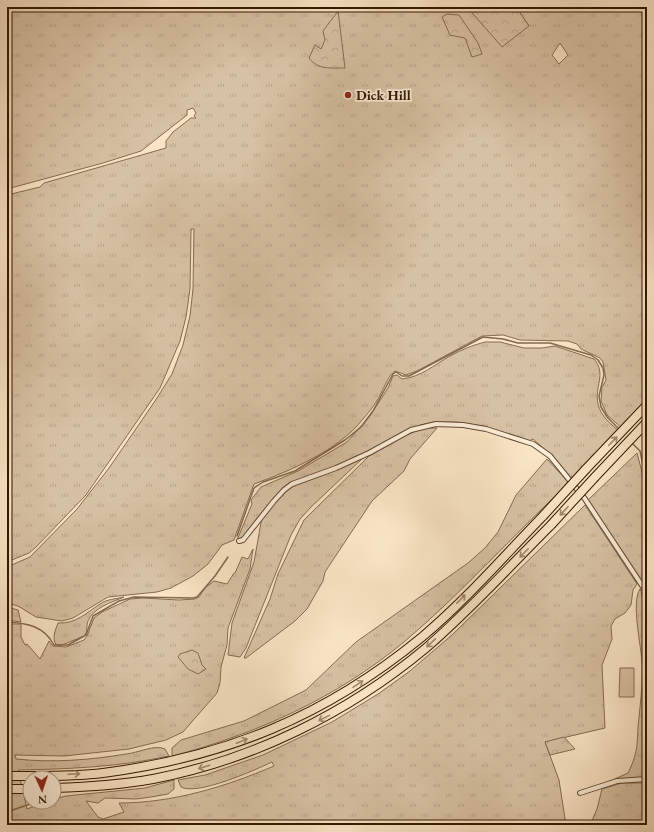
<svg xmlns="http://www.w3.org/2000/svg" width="654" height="832" font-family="'EB Garamond',serif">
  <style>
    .grass { fill: url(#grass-tufts); stroke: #856c52; fill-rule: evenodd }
    .forest { fill: url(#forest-crowns); stroke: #856c52 }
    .pitch { fill: #d7c1a4; stroke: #856c52 }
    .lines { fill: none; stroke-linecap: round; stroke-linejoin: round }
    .stream { stroke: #82684e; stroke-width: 1.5 }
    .minor-casing { stroke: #644a31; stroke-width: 6 }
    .motorway-casing { stroke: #331700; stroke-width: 10 }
    .minor { stroke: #fbedd9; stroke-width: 4 }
    .motorway { stroke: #f9e4c5; stroke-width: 8 }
    .motorway-bridge-casing { stroke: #331700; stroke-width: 10; stroke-linecap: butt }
    .motorway-bridge { stroke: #f9e4c5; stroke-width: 8 }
    .oneway { stroke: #a0886c }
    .poi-dot { fill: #8f2418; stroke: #fbedd9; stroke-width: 1.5 }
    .labels { text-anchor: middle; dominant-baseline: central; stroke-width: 3.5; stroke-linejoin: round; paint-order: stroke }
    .poi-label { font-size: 14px; font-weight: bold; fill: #331700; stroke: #fbedd9; text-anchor: start }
  </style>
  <defs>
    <pattern id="grass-tufts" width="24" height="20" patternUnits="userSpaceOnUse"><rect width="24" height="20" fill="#d7c1a4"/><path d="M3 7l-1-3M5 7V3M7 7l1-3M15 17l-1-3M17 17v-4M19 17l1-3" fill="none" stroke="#b9a58b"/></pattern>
    <pattern id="forest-crowns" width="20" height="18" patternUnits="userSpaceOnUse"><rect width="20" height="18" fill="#d7c1a4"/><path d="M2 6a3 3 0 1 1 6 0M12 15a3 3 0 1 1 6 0" fill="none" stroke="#b9a58b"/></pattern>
  </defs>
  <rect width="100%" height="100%" fill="#f9e4c5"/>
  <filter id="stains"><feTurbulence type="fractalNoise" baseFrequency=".005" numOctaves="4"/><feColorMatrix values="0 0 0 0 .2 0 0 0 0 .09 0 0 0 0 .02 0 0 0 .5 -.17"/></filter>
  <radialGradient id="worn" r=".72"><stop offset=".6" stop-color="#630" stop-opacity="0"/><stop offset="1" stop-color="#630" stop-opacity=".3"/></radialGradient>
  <g class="grass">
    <path d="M 7,7 L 439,7 L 437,11 L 454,7 L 467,7 L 529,26 L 516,7 L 647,7 L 647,400 L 623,429 L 607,415 L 601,401 L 602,387 L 606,380 L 603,362 L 600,358 L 581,349 L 577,344 L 568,341 L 520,340 L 503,335 L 482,336 L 417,371 L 406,375 L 395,371 C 388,376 386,384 382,391 C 378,401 370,411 363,419 C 339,450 290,471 254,484 L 234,540 L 222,545 L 208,564 L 193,576 L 171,588 L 157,592 L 108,597 L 73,618 L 62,621 L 36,617 L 18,606 L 7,603 L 7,567 L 30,557 L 77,509 L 109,468 L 155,401 L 172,374 L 183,345 L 190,316 L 193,289 L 194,229 L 191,229 L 190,289 L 186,317 L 180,341 L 160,388 L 86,495 L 36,547 L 29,553 L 7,562 L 7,195 L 40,187 L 44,183 L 166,148 L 166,141 L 173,132 L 191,118 L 196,118 L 194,116 L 196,113 L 193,108 L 187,110 L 187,115 L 141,151 L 103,163 L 7,189 ZM 560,43 L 568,55 L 559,64 L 552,55 Z"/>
    <path d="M 485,342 L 500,342 L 524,348 L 542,348 L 555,346 L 594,359 C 607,374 594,387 598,404 C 601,417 611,424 620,432 L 572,479 L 551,455 L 533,439 L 529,441 L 483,426 L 457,422 L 434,422 L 420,425 L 365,454 L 283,488 L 245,536 L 237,540 L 252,504 L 251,500 L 261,487 L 298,471 L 347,442 L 370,416 L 388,388 L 393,376 L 397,375 L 402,379 C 421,377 434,365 450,356 C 461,350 473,345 485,342 Z"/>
    <polygon points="424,428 437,428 410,459 404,471 372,501 325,572 323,581 307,609 295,621 246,658 244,658 270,599 278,574 304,520 369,456 406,435"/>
    <polygon points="637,453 647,491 647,588 621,554 588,500"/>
    <polygon points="364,457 311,507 300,519 291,535 246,648 240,657 228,655 232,623 254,562 262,517 282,493 291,487 321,476"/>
    <path d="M 547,459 L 569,483 C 513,535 462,593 404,642 C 336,698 257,734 172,756 L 172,748 L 181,740 L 244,721 L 306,690 L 356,642 L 468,563 L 485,548 L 498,532 L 516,495 Z"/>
    <path d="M 585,505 L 637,584 L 633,590 L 631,605 L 625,613 L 615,619 L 611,626 L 612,639 L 602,665 L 605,728 L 545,742 L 559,780 L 566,825 L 7,825 L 7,624 L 21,624 L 21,637 L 25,645 L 27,644 L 40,659 L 49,641 L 53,646 L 66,647 L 84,640 L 87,636 L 94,618 L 102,612 L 130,599 L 143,598 L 179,600 L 195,599 L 199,597 L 205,588 L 214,581 L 227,584 L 234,573 L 235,573 L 242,557 L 248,559 L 253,549 L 250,569 L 228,628 L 227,645 L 221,667 L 220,683 L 217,693 L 183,732 L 166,740 L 129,749 L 64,756 L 15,755 L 16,759 C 53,763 90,760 126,754 C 138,753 155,744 165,749 L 169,756 C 119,767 69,769 18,770 L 27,809 L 40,804 L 40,802 L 54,802 L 54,799 L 66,796 L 145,788 L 174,780 L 174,789 L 168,794 L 151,797 L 136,799 L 105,798 L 98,803 L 86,801 L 98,817 L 103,819 L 124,812 L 119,803 C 172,803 225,787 274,766 L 272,762 C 255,770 197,796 181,787 L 178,780 L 205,775 L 263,755 L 332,722 L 378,694 L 410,671 L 453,634 Z"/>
    <path d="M 640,589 C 644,597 642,604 643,612 C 651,667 647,723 647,778 L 608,782 L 628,773 C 640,749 636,742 639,717 C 641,698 643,680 642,662 C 641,645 631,602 640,589 Z"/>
    <path d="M 124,597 C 112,602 93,608 88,621 C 86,626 88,632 84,636 L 62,645 L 56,645 C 52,637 55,631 58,623 C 76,624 86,613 100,604 C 107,599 116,599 124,597 Z"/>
    <polygon points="7,607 18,610 21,622 7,620"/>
    <polygon points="622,783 647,783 647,825 590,825 597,809 602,789"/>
  </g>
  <g class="forest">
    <polygon points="467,7 516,7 529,26 502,47"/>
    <path d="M 338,11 L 345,68 C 331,68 318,70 309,58 L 315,45 L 321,49 L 325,40 L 323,31 Z"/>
    <polygon points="447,14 459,15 478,43 482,54 472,57 465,38 450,35 442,17"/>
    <polygon points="192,650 198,653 202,665 206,669 198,674 188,669 178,657 180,654"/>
    <polygon points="564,737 575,749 550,755 545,742"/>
  </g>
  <polygon class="pitch" points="620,668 634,668 634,697 619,697"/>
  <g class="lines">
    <g class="stream">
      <polyline points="631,442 640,451 647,482"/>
      <polyline points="237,536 254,488 263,482 295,471 345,440 361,427 373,411 393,374 396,372 402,376 409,376 483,337 503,339 518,343 550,343 591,355 598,360 603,368 604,375 599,396 601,407 607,417 619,429"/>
      <path d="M 7,622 C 27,623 44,626 54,645 L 68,645 L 86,635 L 93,616 L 119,601 L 134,597 L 193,598 L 197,597 L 215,576 L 228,557"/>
      <polyline points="7,812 33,803"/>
    </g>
    <g class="minor-casing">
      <g id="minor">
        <polyline points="239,541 243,540 274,501 284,490 292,484 336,468 369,453 411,430 436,424 463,425 486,429 533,444 550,456 585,499 647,593"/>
        <polyline points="580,793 617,781 647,779"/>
      </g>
    </g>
    <g class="motorway-casing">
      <g id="motorway">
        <polyline points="586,469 647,405"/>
        <polyline points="595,477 647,422"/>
        <path d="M 7,776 C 39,776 72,777 103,773 C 226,757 326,716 422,637 C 465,601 503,557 543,516"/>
        <path d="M 54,788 C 87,787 120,785 153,779 C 253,760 348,713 426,648 C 470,610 510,566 551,525"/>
        <polyline points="7,789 30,789"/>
      </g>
    </g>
    <use href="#minor" class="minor"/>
    <use href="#motorway" class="motorway"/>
    <g class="motorway-bridge-casing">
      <g id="motorway-bridge">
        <polyline points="543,516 586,469"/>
        <polyline points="551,525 595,477"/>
      </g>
    </g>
    <use href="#motorway-bridge" class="motorway-bridge"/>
  </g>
  <defs><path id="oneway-shaft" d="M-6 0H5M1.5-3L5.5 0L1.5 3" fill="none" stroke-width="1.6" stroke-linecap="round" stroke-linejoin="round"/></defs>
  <g class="oneway">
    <use href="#oneway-shaft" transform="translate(613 441) rotate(-46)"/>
    <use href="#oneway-shaft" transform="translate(564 511) rotate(133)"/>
    <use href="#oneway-shaft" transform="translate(524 553) rotate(135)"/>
    <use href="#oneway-shaft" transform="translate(461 599) rotate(-45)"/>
    <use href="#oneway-shaft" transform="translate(431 643) rotate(137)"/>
    <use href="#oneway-shaft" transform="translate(358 684) rotate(-34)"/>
    <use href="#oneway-shaft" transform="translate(324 718) rotate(154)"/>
    <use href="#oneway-shaft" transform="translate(242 741) rotate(-22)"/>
    <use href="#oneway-shaft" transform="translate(204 767) rotate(163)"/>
    <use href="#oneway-shaft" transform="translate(74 774) rotate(-3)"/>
  </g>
  <circle class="poi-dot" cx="348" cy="95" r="4"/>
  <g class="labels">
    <g class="poi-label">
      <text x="356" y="95">Dick Hill</text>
    </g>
  </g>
  <rect width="654" height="832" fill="none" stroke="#f9e4c5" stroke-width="24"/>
  <rect x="8" y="8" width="638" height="816" fill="none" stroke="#331700" stroke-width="2"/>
  <rect x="12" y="12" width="630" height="808" fill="none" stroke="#331700"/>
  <g transform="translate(42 790) rotate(177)"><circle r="19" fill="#fbedd9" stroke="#ab9782"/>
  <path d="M0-3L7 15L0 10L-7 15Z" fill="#8f2418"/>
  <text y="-6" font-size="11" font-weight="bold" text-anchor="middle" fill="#331700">N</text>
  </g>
  <rect width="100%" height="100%" filter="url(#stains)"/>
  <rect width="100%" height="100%" fill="url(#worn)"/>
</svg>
